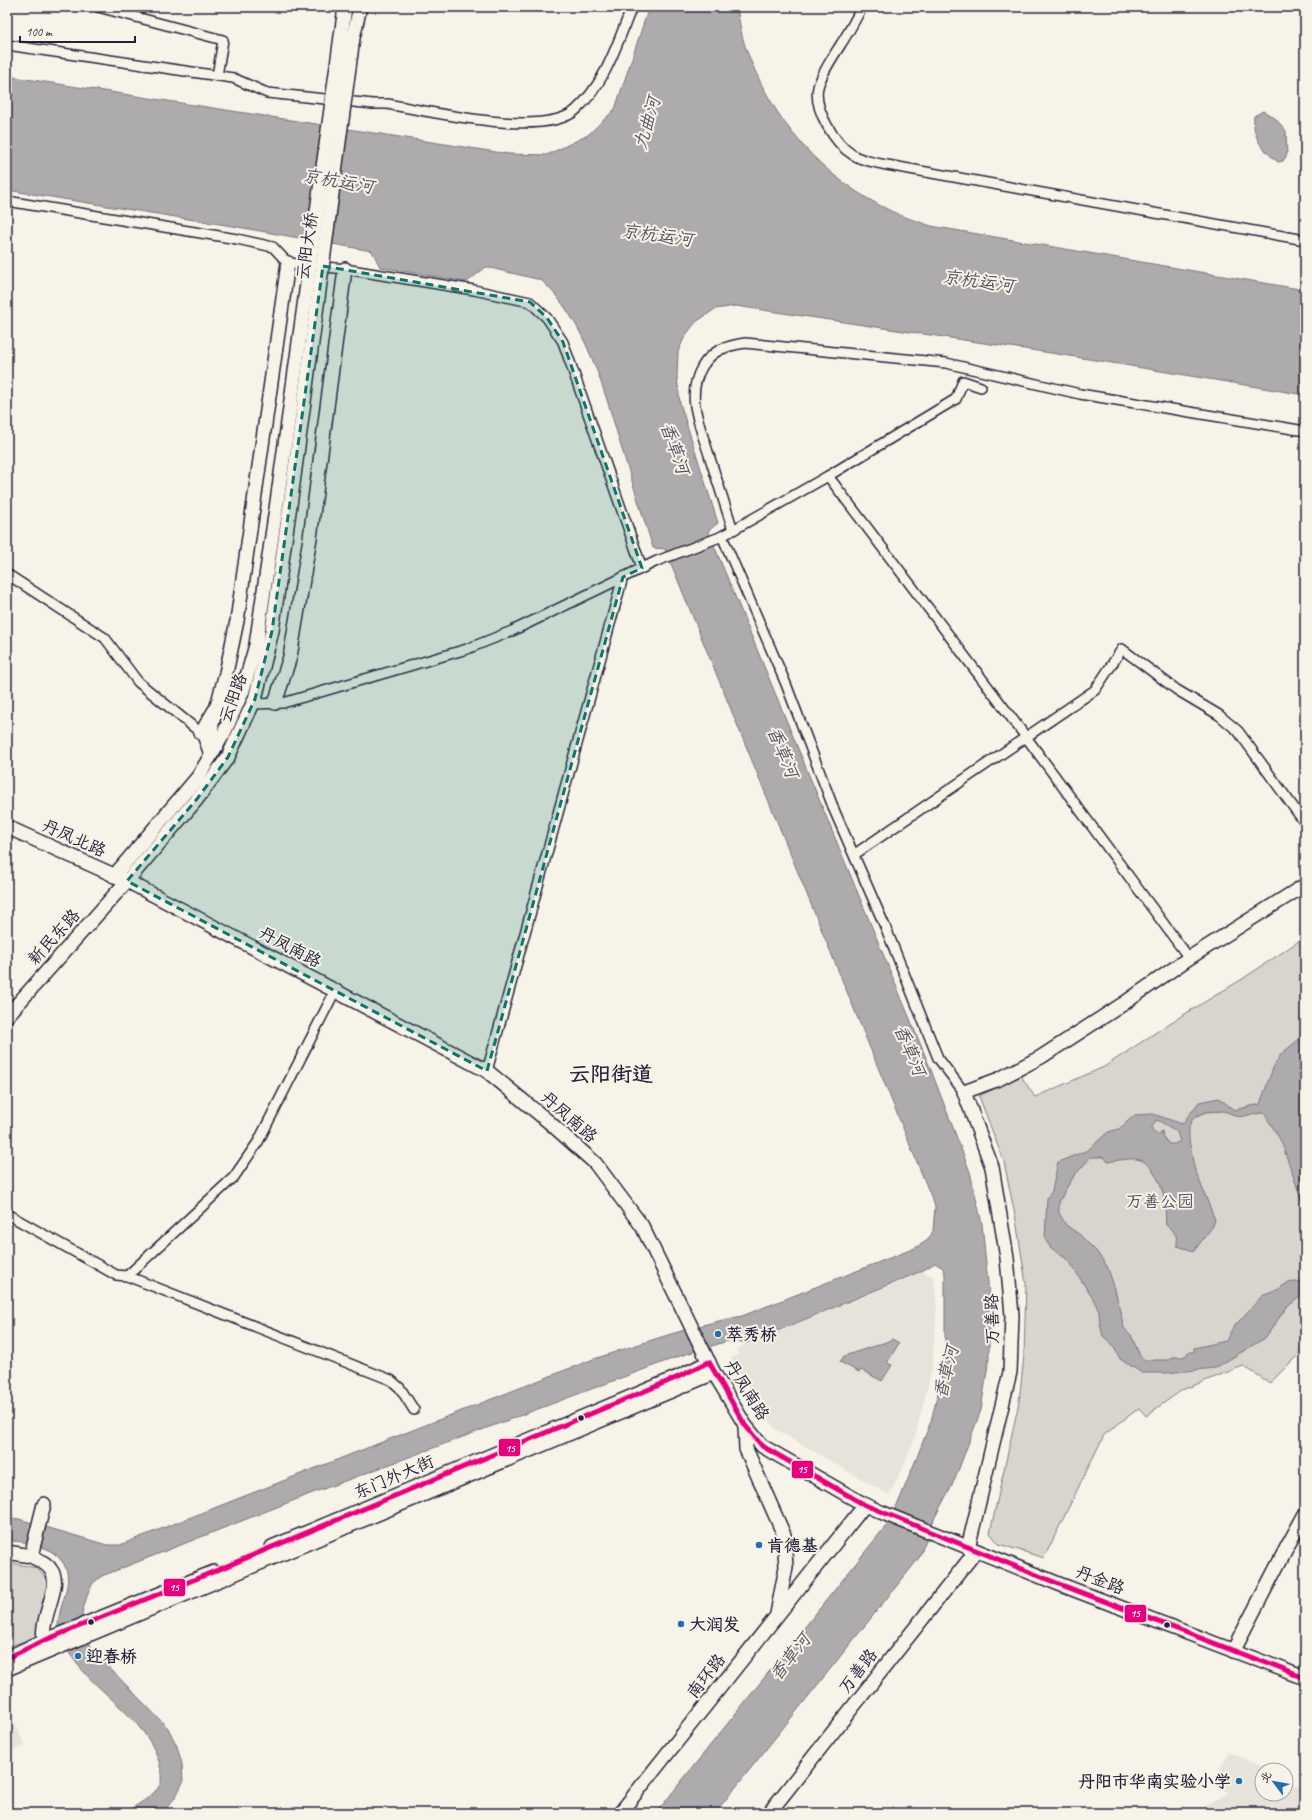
<svg xmlns="http://www.w3.org/2000/svg" width="1312" height="1820" font-family="Caveat,'LXGW WenKai TC',sans-serif">
  <style>
    .built { fill: #e7e3db }
    .green { fill: #d8d5cf; stroke: #7d7c85 }
    .water { fill: #aeabad; stroke: #76747f; fill-rule: evenodd }
    .lines { fill: none; stroke-linecap: round; stroke-linejoin: round }
    .street-casing { stroke: #22223b; stroke-width: 12 }
    .secondary-casing { stroke: #22223b; stroke-width: 16 }
    .street { stroke: #f7f3e8; stroke-width: 9 }
    .secondary { stroke: #f7f3e8; stroke-width: 13 }
    .secondary-bridge-casing { stroke: #22223b; stroke-width: 16; stroke-linecap: butt }
    .secondary-bridge { stroke: #f7f3e8; stroke-width: 13 }
    .bus-1-casing { stroke: #f7f3e8; stroke-width: 8 }
    .bus-1 { stroke: #e5007d; stroke-width: 5 }
    .marked { fill: #0f766e; fill-opacity: 0.2; stroke: #0f766e; stroke-width: 3; stroke-dasharray: 8 5; stroke-linejoin: round }
    .poi-dot { fill: #1f6fb2; stroke: #f7f3e8; stroke-width: 1.5 }
    .bus-dot { fill: #22223b; stroke: #f7f3e8; stroke-width: 1.5 }
    .labels { text-anchor: middle; dominant-baseline: central; stroke-width: 4; stroke-linejoin: round; paint-order: stroke }
    .street-label { font-size: 17px; fill: #22223b; stroke: #f7f3e8 }
    .park-label { font-size: 17px; fill: #504f60; stroke: #f7f3e8 }
    .poi-label { font-size: 17px; font-weight: bold; fill: #22223b; stroke: #f7f3e8; text-anchor: start }
    .water-label { font-size: 18px; font-style: italic; fill: #535263; stroke: #f7f3e8 }
    .district-label { font-size: 21px; font-weight: bold; fill: #22223b; stroke: #f7f3e8 }
    .line-badge { stroke: #f7f3e8; stroke-width: 1.5 }
    .badge-label { font-size: 11px; text-anchor: middle; font-weight: bold; fill: #fff }
  </style>
  <rect width="100%" height="100%" fill="#f7f3e8"/>
  <filter id="ink" filterUnits="userSpaceOnUse"><feTurbulence type="fractalNoise" baseFrequency=".025" numOctaves="2"/><feDisplacementMap in="SourceGraphic" scale="8" xChannelSelector="R" yChannelSelector="G"/><feConvolveMatrix kernelMatrix="1 2 1 2 8 2 1 2 1" color-interpolation-filters="sRGB"/></filter>
  <g filter="url(#ink)">
    <g class="built">
      <polygon points="922,1272 933,1276 937,1306 932,1369 915,1437 903,1468 889,1495 775,1429 731,1358 738,1355 736,1349"/>
      <polygon points="7,1706 25,1746 7,1754"/>
      <polygon points="1228,1751 1269,1770 1262,1770 1262,1794 1286,1794 1286,1780 1305,1791 1305,1797 1296,1813 1201,1813 1207,1805 1228,1793 1215,1783"/>
    </g>
    <g class="green">
      <polygon points="1305,937 1305,1348 1270,1383 1243,1366 1182,1390 1146,1416 1139,1408 1104,1435 1044,1558 999,1544 990,1533 1019,1402 1024,1356 1026,1284 1016,1220 1004,1162 979,1096 1021,1076 1035,1097 1104,1067 1170,1023 1244,978"/>
      <polygon points="7,1562 37,1568 49,1582 36,1637 7,1647"/>
    </g>
    <g class="water">
      <path d="M 649,7 L 737,7 C 739,20 741,34 745,46 C 772,121 821,178 893,212 C 905,218 918,221 931,226 L 1305,290 L 1305,395 L 1064,355 L 736,306 L 715,309 L 696,322 L 685,336 L 678,352 L 677,377 L 680,403 L 718,523 L 708,531 L 929,1065 L 970,1172 L 982,1224 L 989,1293 L 989,1358 L 981,1410 L 955,1479 L 934,1519 L 919,1558 L 715,1813 L 656,1813 L 885,1527 L 899,1501 L 917,1457 L 931,1421 L 941,1381 L 945,1348 L 945,1274 L 943,1268 L 935,1263 L 922,1271 L 760,1338 L 746,1343 L 731,1340 L 680,1356 L 310,1494 L 102,1576 L 93,1583 L 88,1593 L 82,1613 L 82,1627 L 93,1651 L 168,1728 L 177,1746 L 182,1764 L 183,1782 L 176,1796 L 163,1813 L 125,1813 C 136,1805 153,1797 160,1785 C 162,1781 161,1775 161,1770 C 153,1725 105,1699 78,1665 C 72,1658 66,1648 61,1640 C 48,1614 82,1582 60,1559 C 48,1545 24,1541 7,1541 L 7,1517 L 19,1519 L 107,1545 L 120,1545 L 591,1360 C 640,1344 690,1326 742,1316 L 915,1248 L 928,1240 L 933,1231 L 935,1206 L 665,549 L 653,548 C 642,513 631,478 620,443 C 604,389 585,319 541,280 L 486,267 L 467,282 L 380,267 L 372,251 L 232,226 L 7,190 L 7,76 L 509,154 L 547,155 L 588,135 L 615,109 Z"/>
      <path d="M 1263,111 L 1275,118 L 1286,131 L 1287,155 L 1283,161 L 1278,162 C 1262,149 1252,138 1254,116 Z"/>
      <path d="M 1305,1027 L 1305,1210 L 1281,1141 L 1264,1113 L 1253,1114 L 1240,1117 L 1224,1111 L 1206,1112 L 1194,1117 L 1189,1126 L 1189,1140 L 1194,1167 L 1215,1220 L 1213,1226 L 1194,1251 L 1177,1246 C 1178,1235 1174,1231 1166,1225 C 1165,1218 1166,1212 1165,1206 C 1164,1190 1154,1161 1136,1159 C 1132,1158 1112,1161 1108,1162 L 1104,1157 L 1091,1157 L 1074,1176 L 1064,1192 L 1059,1203 L 1059,1213 L 1066,1225 L 1080,1235 L 1096,1251 L 1107,1266 L 1115,1289 L 1124,1328 L 1131,1335 L 1140,1356 L 1145,1360 L 1170,1360 L 1173,1357 L 1182,1357 L 1187,1355 L 1188,1352 L 1194,1352 L 1194,1348 L 1226,1341 L 1232,1329 L 1262,1296 L 1277,1290 L 1287,1283 L 1305,1281 L 1305,1295 L 1302,1295 L 1286,1308 L 1265,1338 L 1215,1368 L 1167,1373 L 1142,1373 L 1120,1359 L 1113,1345 L 1103,1336 L 1100,1324 L 1099,1312 L 1095,1302 L 1069,1261 L 1050,1247 L 1045,1239 L 1047,1198 L 1052,1191 L 1058,1162 L 1088,1150 L 1108,1132 L 1119,1129 L 1135,1115 L 1153,1114 L 1182,1124 L 1199,1102 L 1219,1098 L 1234,1110 L 1260,1104 L 1273,1068 L 1281,1054 L 1303,1036 ZM 1156,1120 C 1160,1121 1173,1129 1177,1132 L 1180,1141 L 1175,1144 L 1169,1144 L 1163,1137 L 1162,1131 L 1159,1134 L 1153,1132 L 1152,1127 Z"/>
      <polygon points="892,1339 899,1343 887,1363 892,1365 882,1381 861,1370 859,1372 840,1362 844,1356 886,1342"/>
    </g>
    <g class="lines">
      <g class="street-casing">
        <g id="street">
          <polyline points="98,7 223,40 217,76"/>
          <path d="M 862,7 C 855,20 849,32 841,44 C 833,57 822,72 818,87 C 813,109 835,144 853,155 C 863,161 876,163 887,165 L 1305,240"/>
          <path d="M 7,45 L 233,78 L 267,93 L 373,104 L 387,104 C 428,111 544,139 576,110 C 606,83 617,43 632,7"/>
          <polyline points="7,201 237,239 273,247 288,263 345,269 474,290 530,302 547,318 563,342 642,568"/>
          <polyline points="828,476 1026,737 1189,958"/>
          <path d="M 733,530 C 725,505 717,480 709,455 C 700,425 685,396 702,367 C 712,350 726,346 745,343 L 946,363 L 1080,394 L 1305,431"/>
          <polyline points="722,536 786,684 835,812 887,931 938,1058 964,1092"/>
          <polyline points="7,574 105,638 138,682 201,733 208,752"/>
          <polyline points="253,704 283,703 467,649 512,631 657,561 720,537 733,530 828,476 956,399 963,381 981,387"/>
          <polyline points="855,854 1095,690 1122,649 1177,690 1219,715 1238,731 1305,823"/>
          <polyline points="487,1071 623,577"/>
          <polyline points="7,1214 116,1275 127,1276 234,1177 258,1142 335,991"/>
          <polyline points="127,1276 391,1380 400,1388 414,1410"/>
        </g>
      </g>
      <g class="secondary-casing">
        <g id="secondary">
          <polyline points="275,703 290,657 310,538 345,269"/>
          <polyline points="201,733 216,708 244,679"/>
          <polyline points="210,757 212,724 226,673 237,621 288,263"/>
          <polyline points="7,827 127,881 487,1071 549,1122 595,1163 642,1226 714,1373 745,1425 762,1446 865,1505 883,1513 1059,1584 1305,1678"/>
          <polyline points="114,876 198,777 224,733 243,690 256,645 279,488"/>
          <polyline points="7,1016 127,881 197,799 228,757 255,699 272,631 292,491"/>
          <polyline points="745,1425 746,1449 784,1535 786,1567 777,1614"/>
          <path d="M 44,1504 L 31,1556 C 38,1560 47,1563 51,1570 C 64,1587 35,1622 46,1647"/>
          <polyline points="272,1547 676,1378 709,1362"/>
          <polyline points="968,1548 1010,1372 1012,1315 1007,1258 992,1167 964,1092 999,1079 1041,1057 1123,1004 1189,958 1305,885"/>
          <polyline points="7,1552 31,1556"/>
          <polyline points="1233,1651 1287,1547 1305,1514"/>
          <polyline points="7,1658 43,1641 214,1572"/>
          <polyline points="7,1669 714,1373"/>
          <polyline points="620,1813 865,1505"/>
          <polyline points="769,1813 976,1551"/>
        </g>
      </g>
      <use href="#street" class="street"/>
      <use href="#secondary" class="secondary"/>
      <g class="secondary-bridge-casing">
        <g id="secondary-bridge">
          <polyline points="279,488 345,7"/>
          <polyline points="292,491 353,38 360,7"/>
        </g>
      </g>
      <use href="#secondary-bridge" class="secondary-bridge"/>
      <g class="bus-1-casing">
        <polyline id="bus-1" points="7,1658 43,1641 208,1574 676,1378 709,1362 745,1425 762,1446 865,1505 1059,1584 1305,1678"/>
      </g>
      <use href="#bus-1" class="bus-1"/>
    </g>
  </g>
  <path class="marked" d="M 323,266 L 530,302 L 547,318 L 563,342 L 642,568 L 623,577 L 487,1071 L 127,881 L 197,799 L 228,757 L 255,699 L 272,631 Z"/>
  <g class="poi-dot">
    <circle cx="718" cy="1334" r="4"/>
    <circle cx="759" cy="1545" r="4"/>
    <circle cx="681" cy="1624" r="4"/>
    <circle cx="78" cy="1656" r="4"/>
    <circle cx="1239" cy="1781" r="4"/>
  </g>
  <g class="bus-dot">
    <circle cx="581" cy="1418" r="3.5"/>
    <circle cx="91" cy="1622" r="3.5"/>
    <circle cx="1167" cy="1625" r="3.5"/>
  </g>
  <g class="labels">
    <g class="street-label">
      <text transform="translate(307 246) rotate(-82)">云阳大桥</text>
      <text transform="translate(233 698) rotate(-70)">云阳路</text>
      <text transform="translate(74 838) rotate(24)">丹凤北路</text>
      <text transform="translate(54 937) rotate(-48)">新民东路</text>
      <text transform="translate(290 947) rotate(28)">丹凤南路</text>
      <text transform="translate(569 1117) rotate(41)">丹凤南路</text>
      <text transform="translate(992 1319) rotate(-91)">万善路</text>
      <text transform="translate(747 1390) rotate(58)">丹凤南路</text>
      <text transform="translate(394 1477) rotate(-23)">东门外大街</text>
      <text transform="translate(1100 1580) rotate(21)">丹金路</text>
      <text transform="translate(858 1671) rotate(-52)">万善路</text>
      <text transform="translate(706 1676) rotate(-52)">南环路</text>
    </g>
    <g class="park-label">
      <text x="1160" y="1201">万善公园</text>
    </g>
    <g class="poi-label">
      <text x="726" y="1334">萃秀桥</text>
      <text x="767" y="1545">肯德基</text>
      <text x="689" y="1624">大润发</text>
      <text x="86" y="1656">迎春桥</text>
      <text x="1231" y="1781" text-anchor="end">丹阳市华南实验小学</text>
    </g>
    <g class="water-label">
      <text transform="translate(647 123) rotate(-74)">九曲河</text>
      <text transform="translate(338 181) rotate(10)">京杭运河</text>
      <text transform="translate(657 235) rotate(8)">京杭运河</text>
      <text transform="translate(978 281) rotate(8)">京杭运河</text>
      <text transform="translate(675 448) rotate(71)">香草河</text>
      <text transform="translate(783 752) rotate(68)">香草河</text>
      <text transform="translate(910 1050) rotate(67)">香草河</text>
      <text transform="translate(946 1372) rotate(-76)">香草河</text>
      <text transform="translate(790 1657) rotate(-52)">香草河</text>
    </g>
    <g class="district-label">
      <text x="611" y="1074">云阳街道</text>
    </g>
  </g>
  <g class="line-badge">
    <rect x="498" y="1438" width="23" height="19" rx="4" fill="#e5007d"/>
    <rect x="791" y="1460" width="23" height="19" rx="4" fill="#e5007d"/>
    <rect x="163" y="1578" width="23" height="19" rx="4" fill="#e5007d"/>
    <rect x="1124" y="1604" width="23" height="19" rx="4" fill="#e5007d"/>
  </g>
  <g class="badge-label">
    <text x="510" y="1452">15</text>
    <text x="802" y="1473">15</text>
    <text x="174" y="1591">15</text>
    <text x="1135" y="1617">15</text>
  </g>
  <rect width="1312" height="1820" fill="none" stroke="#f7f3e8" stroke-width="24"/>
  <rect x="12" y="12" width="1288" height="1796" fill="none" stroke="#22223b" stroke-width="1.5" filter="url(#ink)"/>
  <g transform="translate(1274 1782) rotate(302)"><circle r="19" fill="#f7f3e8" stroke="#a29fa3"/>
  <path d="M0-3L7 15L0 10L-7 15Z" fill="#1f6fb2"/>
  <text y="-6" font-size="11" font-weight="bold" text-anchor="middle" fill="#22223b">北</text>
  </g>
  <path d="M20 36v6h115v-6" fill="none" stroke="#22223b" stroke-width="2"/>
  <text x="26" y="36" font-size="12" fill="#22223b" stroke="#f7f3e8" stroke-width="3" paint-order="stroke">100 m</text>
</svg>
